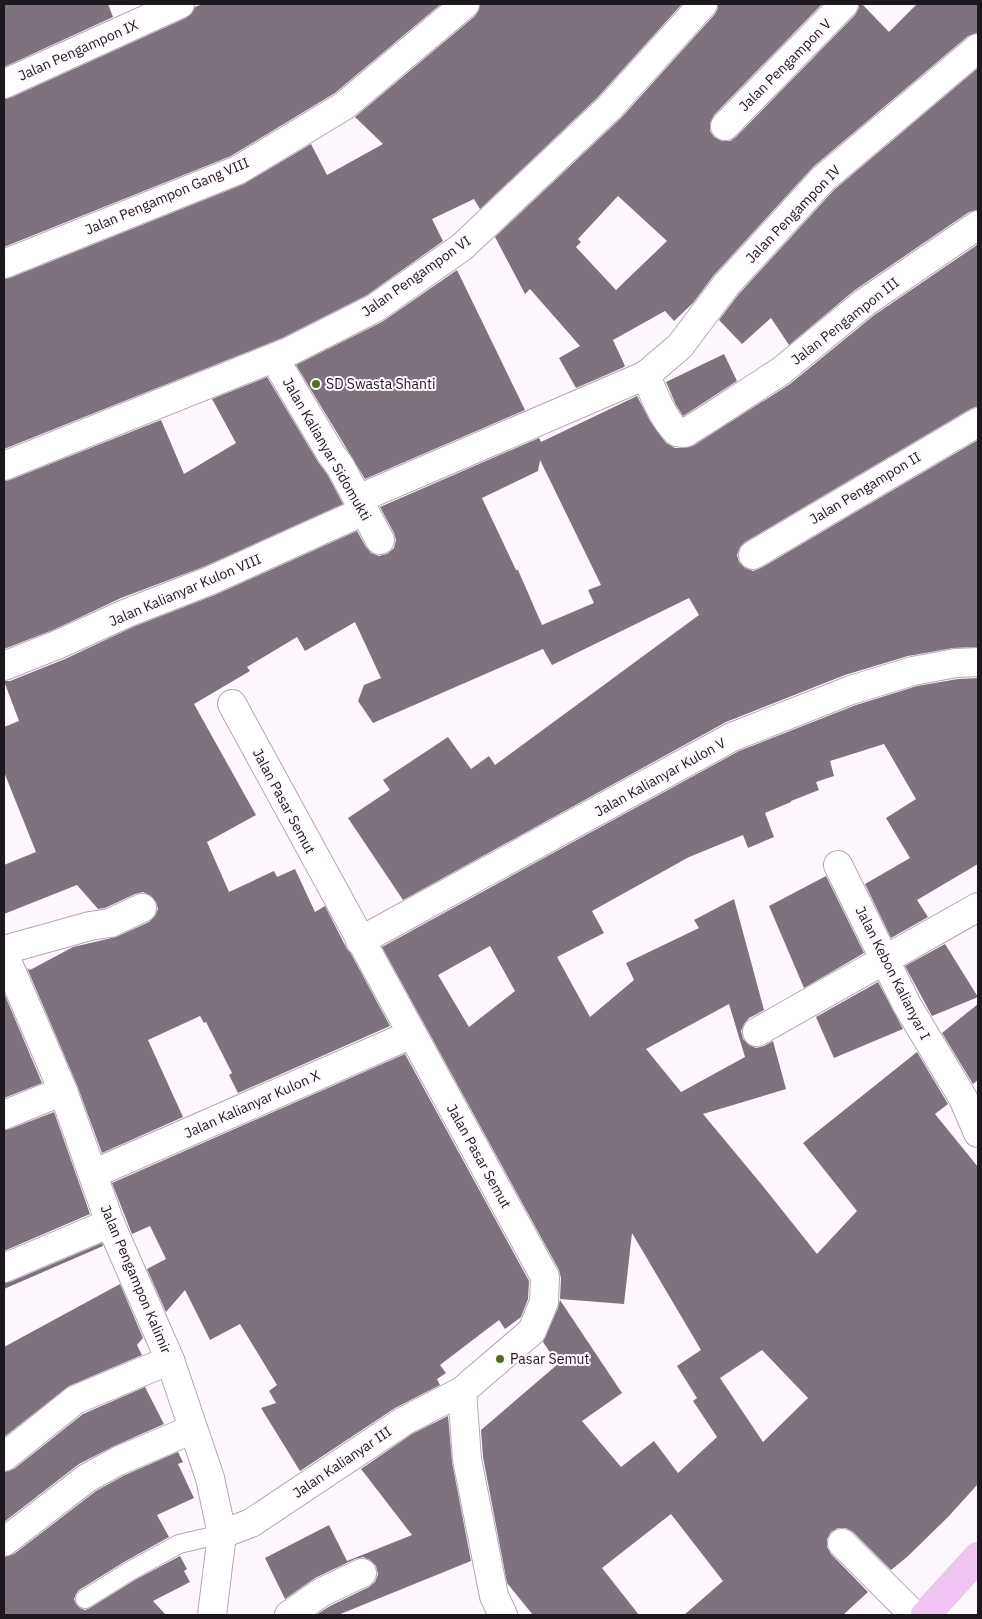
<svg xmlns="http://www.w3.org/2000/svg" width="982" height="1619" font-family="'IBM Plex Sans',sans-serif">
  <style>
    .building { fill: #7f727f; fill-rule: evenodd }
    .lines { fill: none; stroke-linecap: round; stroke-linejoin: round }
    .lane-casing { stroke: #b3a6b4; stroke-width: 20 }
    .street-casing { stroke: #b3a6b4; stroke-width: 30 }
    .primary-casing { stroke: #d6d5d6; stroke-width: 30 }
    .lane { stroke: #fff; stroke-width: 18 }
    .street { stroke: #fff; stroke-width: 28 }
    .primary { stroke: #f1c4f3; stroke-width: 28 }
    .poi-dot { fill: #516d21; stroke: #fef8fe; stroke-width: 2 }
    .labels { text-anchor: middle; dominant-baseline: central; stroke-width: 4; stroke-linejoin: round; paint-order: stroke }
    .street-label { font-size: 14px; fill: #1d181d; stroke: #fef8fe }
    .poi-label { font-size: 14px; fill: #1d181d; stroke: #fef8fe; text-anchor: start }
  </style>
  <rect width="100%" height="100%" fill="#fef8fe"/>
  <g class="building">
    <polygon points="4,4 108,4 113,17 4,67"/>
    <polygon points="203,4 441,4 335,93 231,156 4,247 4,99 10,98 186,18 192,13 195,7"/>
    <polygon points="480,4 682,4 598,97 480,209 474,199 432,219 443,241 367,295 282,338 4,449 4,279 10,278 244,184 311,144 327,175 383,144 355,117 475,16 479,10"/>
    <path d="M 718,4 L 822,4 L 714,115 L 710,123 L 710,131 L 714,137 L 722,141 L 730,141 L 736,137 L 855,15 L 859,8 L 859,4 L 862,4 L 889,32 L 917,4 L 978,4 L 978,33 L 968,36 L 813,167 L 714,275 L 693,303 L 674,321 L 665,311 L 613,340 L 625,366 L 622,368 L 576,388 L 559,358 L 580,346 L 530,289 L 525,294 L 495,237 L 621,118 L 715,14 L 718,8 ZM 618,196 L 667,241 L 616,290 L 576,247 L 581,242 L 578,239 Z"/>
    <polygon points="978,68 978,210 969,212 855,290 789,345 771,318 742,344 719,320 738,295 834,190"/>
    <path d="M 977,245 L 978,246 L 978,406 L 970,409 L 745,542 L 740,547 L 737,555 L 739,562 L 745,568 L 753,571 L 761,568 L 978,440 L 978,647 L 953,648 L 908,656 L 845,675 L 726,722 L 403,900 L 348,818 L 390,790 L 383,780 L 448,737 L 471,769 L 489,756 L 495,765 L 699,615 L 689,598 L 552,665 L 543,649 L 373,723 L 358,701 L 364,685 L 381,678 L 355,622 L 305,651 L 297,637 L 247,667 L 250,671 L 194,704 L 256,815 L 207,842 L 229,892 L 274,871 L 277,877 L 295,869 L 315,912 L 325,906 L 347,949 L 350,952 L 390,1026 L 238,1093 L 229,1075 L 232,1073 L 206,1022 L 204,1023 L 200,1016 L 148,1040 L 183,1117 L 102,1153 L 77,1085 L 27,968 L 30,970 L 73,947 L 116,937 L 149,922 L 155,916 L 158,909 L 156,902 L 151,896 L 143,892 L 135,894 L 105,908 L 98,909 L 77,885 L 4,914 L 4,865 L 36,852 L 4,772 L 4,727 L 19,721 L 4,681 L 10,681 L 65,659 L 133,627 L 215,595 L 357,531 L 366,547 L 371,553 L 379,556 L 387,554 L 394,548 L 396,540 L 394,533 L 380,507 L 539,438 L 541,442 L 637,396 L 650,421 L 666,443 L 675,448 L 684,448 L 693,446 L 790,384 L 873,316 ZM 540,460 L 601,585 L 588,590 L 594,603 L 542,625 L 518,570 L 516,570 L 482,498 L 538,471 Z"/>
    <polygon points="457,270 525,410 365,479 296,365 382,322"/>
    <polygon points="724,354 737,381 683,416 676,405 666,382"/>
    <polygon points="267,377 318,462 327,474 343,504 203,567 121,598 53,630 4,649 4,481 10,480 161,420 184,474 236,443 212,399"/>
    <path d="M 978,678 L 978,864 L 917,900 L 928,917 L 891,938 L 865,884 L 910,858 L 886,818 L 916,799 L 884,744 L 830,761 L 834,776 L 816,782 L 819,790 L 791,801 L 791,802 L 765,813 L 774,837 L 748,848 L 743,835 L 689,857 L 592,911 L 604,933 L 557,957 L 590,1017 L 634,980 L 626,963 L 699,928 L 694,920 L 734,899 L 764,1010 L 749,1018 L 744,1024 L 741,1031 L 743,1039 L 749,1045 L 756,1048 L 764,1046 L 773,1041 L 786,1089 L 703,1114 L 762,1185 L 817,1254 L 857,1211 L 803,1143 L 917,1052 L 948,1104 L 935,1114 L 978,1167 L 978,1484 L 948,1517 L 907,1557 L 891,1570 L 853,1532 L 846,1528 L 838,1528 L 831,1532 L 827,1539 L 827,1547 L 831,1554 L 868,1592 L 843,1615 L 684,1615 L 723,1581 L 671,1514 L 602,1568 L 639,1615 L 533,1615 L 507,1583 L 483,1457 L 481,1430 L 558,1364 L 543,1342 L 558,1308 L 560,1300 L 622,1393 L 582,1421 L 621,1467 L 654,1441 L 678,1473 L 717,1437 L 693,1401 L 697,1398 L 677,1366 L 701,1350 L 632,1233 L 624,1304 L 560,1299 L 561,1278 L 559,1270 L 382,947 L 739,751 L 856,705 L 917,686 L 958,679 ZM 490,946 L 515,991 L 469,1027 L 438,975 ZM 729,1004 L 745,1057 L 681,1092 L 646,1049 ZM 762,1350 L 808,1398 L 763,1442 L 720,1378 Z"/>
    <polygon points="826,876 864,953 804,988 769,906"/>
    <polygon points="945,944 978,997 932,1016 905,966"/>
    <polygon points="878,982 903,1029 834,1058 816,1017"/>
    <polygon points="4,993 42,1083 4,1098"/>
    <polygon points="978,1004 978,1080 973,1084 942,1033"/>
    <polygon points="405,1054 529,1281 528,1299 521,1317 505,1329 499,1320 440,1365 446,1373 437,1379 440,1385 395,1408 300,1471 261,1408 276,1403 269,1391 277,1385 240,1324 210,1340 185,1290 166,1312 147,1269 166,1259 150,1226 132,1234 112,1183"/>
    <polygon points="54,1112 90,1214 4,1251 4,1130 10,1129"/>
    <polygon points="102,1243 103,1246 4,1289 4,1283 10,1282"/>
    <polygon points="120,1284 143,1338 137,1345 142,1355 69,1386 4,1437 4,1347"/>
    <polygon points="145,1387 164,1424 112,1447 79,1464 4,1522 4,1472 14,1469 83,1414"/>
    <polygon points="448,1416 452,1462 471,1561 338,1615 316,1615 330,1606 369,1587 375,1582 378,1574 376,1566 370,1560 363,1557 355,1559 315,1578 285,1599 265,1558 329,1525 347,1561 412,1535 361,1469 412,1434"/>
    <polygon points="178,1452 183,1462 178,1464 194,1498 157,1515 169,1537 124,1562 79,1590 76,1594 74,1599 76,1604 80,1608 85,1610 90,1608 135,1580 180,1556 187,1569 184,1571 190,1582 153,1601 166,1615 4,1615 4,1557 14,1554 96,1491 125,1475"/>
  </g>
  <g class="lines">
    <g class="lane-casing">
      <polyline id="lane" points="85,1599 130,1571 179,1544 222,1534"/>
    </g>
    <g class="street-casing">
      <g id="street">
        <polyline points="4,84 180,4"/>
        <polyline points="725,126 844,4"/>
        <polyline points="4,264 238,170 344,106 465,4"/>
        <polyline points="274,358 331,454 340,466 380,540"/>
        <polyline points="646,375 680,346 726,285 823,179 978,48"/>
        <polyline points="4,466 288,352 375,308 462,247 609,108 703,4"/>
        <path d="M 358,499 L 646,375 C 653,393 663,419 677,432 L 685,433 L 712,416 L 781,371 L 864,303 L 978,225"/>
        <polyline points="753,555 978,422"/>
        <polyline points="4,666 59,644 127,613 209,581 364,511"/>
        <polyline points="838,865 907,1005 963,1098 978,1133"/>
        <polyline points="360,941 732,737 851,690 913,671 956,663 978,662"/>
        <polyline points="4,950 90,926 110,923 142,908"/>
        <polyline points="4,954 63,1091 110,1223 170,1360 210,1478 222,1534 212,1615"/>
        <polyline points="757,1032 978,907"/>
        <polyline points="4,1115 63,1091"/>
        <polyline points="93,1174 412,1034"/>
        <polyline points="4,1268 110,1223"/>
        <polyline points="462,1391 467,1459 494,1596 503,1615"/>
        <polyline points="4,1457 75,1400 170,1360"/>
        <polyline points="222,1534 251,1523 404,1421 462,1391 532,1331 544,1302 545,1277 232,704"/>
        <polyline points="4,1542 87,1478 118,1461 193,1429"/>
        <polyline points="842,1543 914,1615"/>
        <polyline points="289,1615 322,1592 362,1573"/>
      </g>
    </g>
    <g class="primary-casing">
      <polyline id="primary" points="925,1615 978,1557"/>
    </g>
    <use href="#lane" class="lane"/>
    <use href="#street" class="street"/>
    <use href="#primary" class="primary"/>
  </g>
  <g class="poi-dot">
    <circle cx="316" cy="384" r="5"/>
    <circle cx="500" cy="1359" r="5"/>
  </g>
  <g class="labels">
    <g class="street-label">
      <text transform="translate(78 50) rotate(-24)">Jalan Pengampon IX</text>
      <text transform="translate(785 65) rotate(-45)">Jalan Pengampon V</text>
      <text transform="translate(167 196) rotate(-23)">Jalan Pengampon Gang VIII</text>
      <text transform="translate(793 214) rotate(-46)">Jalan Pengampon IV</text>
      <text transform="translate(416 276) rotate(-35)">Jalan Pengampon VI</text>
      <text transform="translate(845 321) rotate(-38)">Jalan Pengampon III</text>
      <text transform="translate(327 449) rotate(60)">Jalan Kalianyar Sidomukti</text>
      <text transform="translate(865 488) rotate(-31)">Jalan Pengampon II</text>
      <text transform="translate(185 590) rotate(-23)">Jalan Kalianyar Kulon VIII</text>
      <text transform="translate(660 777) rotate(-29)">Jalan Kalianyar Kulon V</text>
      <text transform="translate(284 801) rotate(62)">Jalan Pasar Semut</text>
      <text transform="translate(893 973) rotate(63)">Jalan Kebon Kalianyar I</text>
      <text transform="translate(252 1104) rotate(-24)">Jalan Kalianyar Kulon X</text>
      <text transform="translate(479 1156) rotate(61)">Jalan Pasar Semut</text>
      <text transform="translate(136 1279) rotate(67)">Jalan Pengampon Kalimir</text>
      <text transform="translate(342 1462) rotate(-34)">Jalan Kalianyar III</text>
    </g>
    <g class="poi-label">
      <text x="326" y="384">SD Swasta Shanti</text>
      <text x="510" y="1359">Pasar Semut</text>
    </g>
  </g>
  <rect width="982" height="1619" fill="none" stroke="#1d181d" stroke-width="10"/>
</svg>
